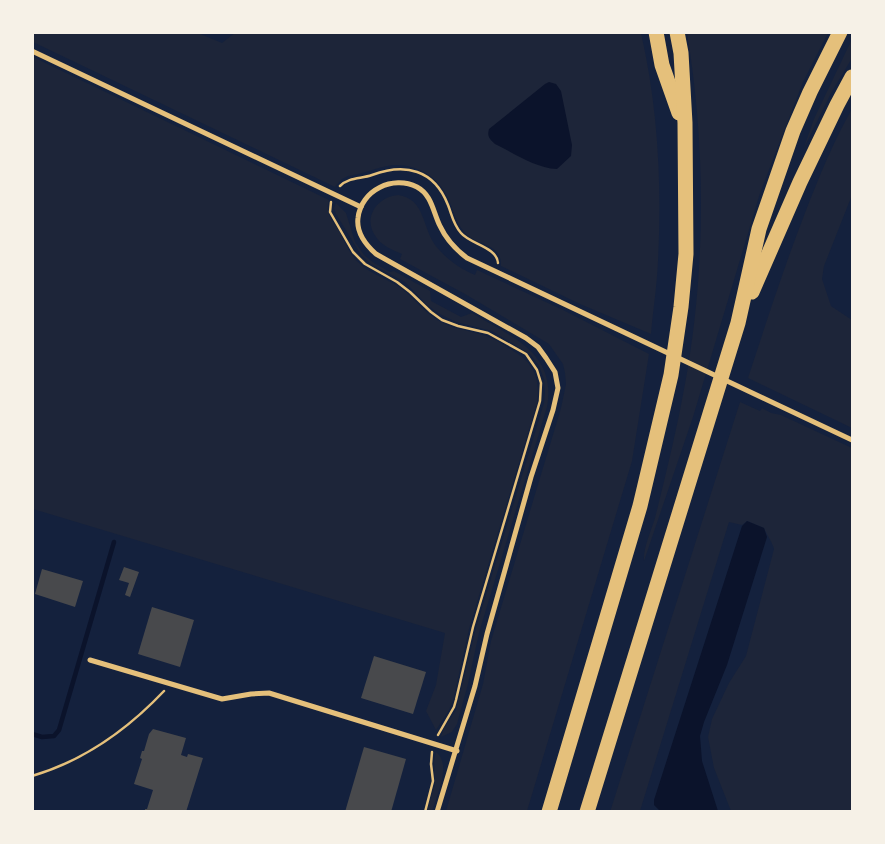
<svg xmlns="http://www.w3.org/2000/svg" width="885" height="844" font-family="Raleway,sans-serif">
  <style>
    .green { fill: #1d2539 }
    .water { fill: #0b132b }
    .lines { fill: none; stroke-linecap: round; stroke-linejoin: round }
    .stream { stroke: #0b132b; stroke-width: 4.5 }
    .building { fill: #48494c }
    .path { stroke: #e5c07b; stroke-width: 2.5 }
    .minor { stroke: #e5c07b; stroke-width: 5 }
    .motorway { stroke: #e5c07b; stroke-width: 15 }
  </style>
  <rect width="100%" height="100%" fill="#14213d"/>
  <g class="green">
    <path d="M 236,32 L 641,33 C 658,107 662,185 658,261 C 657,286 653,310 651,334 L 580,304 L 501,266 C 502,244 480,246 467,235 C 456,225 454,211 448,198 C 438,176 417,164 393,165 C 378,167 363,174 348,176 L 342,179 L 335,187 L 33,42 L 32,33 L 198,33 L 222,43 Z"/>
    <path d="M 687,33 L 828,33 L 803,82 L 760,193 L 693,417 L 644,561 C 643,548 651,531 655,518 C 666,474 677,429 685,384 C 706,269 706,148 687,33 Z"/>
    <polygon points="852,39 852,58 831,93 803,150 814,119"/>
    <path d="M 33,57 L 329,200 C 325,214 332,220 339,231 C 345,242 349,254 359,263 C 371,275 389,279 402,289 C 416,300 426,315 443,323 C 454,329 467,330 479,334 C 489,336 498,341 507,347 C 531,361 541,373 537,403 L 469,629 L 453,701 L 449,710 L 436,730 L 426,711 L 436,685 L 445,633 L 33,509 Z"/>
    <path d="M 852,109 L 852,195 L 824,266 L 822,279 L 831,306 L 852,320 L 852,428 L 748,378 C 766,323 784,267 805,213 C 819,177 833,142 852,109 Z"/>
    <path d="M 398,195 C 425,199 422,226 435,245 C 446,259 459,268 475,275 L 477,270 L 563,310 L 649,354 L 632,461 L 527,811 L 446,811 L 483,684 L 491,641 L 561,408 L 566,384 L 565,373 L 563,364 L 549,344 L 465,294 L 400,259 L 402,254 C 393,250 382,246 376,237 C 362,218 377,197 398,195 Z"/>
    <path d="M 336,203 L 346,213 L 355,242 L 364,255 L 374,263 L 390,272 L 394,271 L 430,291 L 431,301 L 461,317 L 472,313 C 511,337 557,352 547,407 L 479,633 L 468,684 L 457,724 L 452,732 L 441,737 L 444,728 L 456,710 L 476,628 L 544,403 L 545,393 L 544,379 L 539,366 L 531,355 L 492,331 L 456,322 L 438,313 L 427,305 L 405,282 L 371,264 L 361,255 L 336,214 L 334,208 Z"/>
    <path d="M 740,402 L 760,411 L 762,408 L 771,413 L 781,415 L 852,448 L 852,811 L 731,811 L 714,768 L 708,737 L 712,719 L 729,683 L 746,656 L 774,549 C 772,541 767,536 764,528 L 747,521 L 742,525 L 729,522 L 640,811 L 610,812 Z"/>
    <path d="M 436,752 C 452,764 437,795 432,811 L 427,811 L 435,784 L 434,762 Z"/>
  </g>
  <g class="water">
    <path d="M 549,82 L 556,84 L 561,91 L 572,145 L 571,156 L 557,169 C 535,168 514,153 495,144 C 489,139 487,136 489,129 L 545,84 Z"/>
    <polygon points="747,521 764,528 767,537 727,665 704,722 700,736 702,761 718,811 660,811 654,805 654,800 742,526"/>
  </g>
  <g class="lines">
    <polyline class="stream" points="32,734 42,737 54,736 59,730 114,542"/>
  </g>
  <g class="building">
    <polygon points="124,567 139,572 130,597 125,595 129,583 119,580"/>
    <polygon points="42,569 83,581 75,607 35,594"/>
    <polygon points="152,607 194,620 180,667 138,654"/>
    <polygon points="374,656 426,672 413,714 361,698"/>
    <polygon points="153,729 186,738 181,755 187,757 188,754 203,758 186,812 145,812 145,809 147,809 153,790 134,784 142,759 140,758 142,751 144,751 149,734"/>
    <polygon points="364,747 406,759 391,812 345,812"/>
  </g>
  <g class="lines">
    <g class="path">
      <path d="M 340,186 C 349,177 361,179 372,175 C 405,163 434,169 448,205 C 452,215 453,224 461,233 C 470,244 497,247 498,263"/>
      <polyline points="331,202 330,212 353,252 365,264 397,282 410,292 431,312 442,320 458,326 488,333 526,354 537,370 541,383 540,401 473,627 456,700 454,707 438,735"/>
      <path d="M 32,776 C 83,761 128,729 164,691"/>
      <polyline points="425,812 433,781 431,764 432,752"/>
    </g>
    <g class="minor">
      <polyline points="32,51 361,207"/>
      <polyline points="90,660 222,699 251,694 269,693 457,751"/>
      <path d="M 437,812 L 475,686 L 487,634 L 531,477 L 553,410 L 558,388 L 555,372 L 546,358 L 538,347 L 526,338 L 376,254 C 366,245 356,233 358,218 C 361,190 393,175 417,187 C 432,195 433,212 440,226 C 446,239 455,249 467,258 L 852,440"/>
    </g>
    <g class="motorway">
      <polyline points="656,32 662,65 679,113"/>
      <polyline points="752,292 800,182 837,105 852,77"/>
      <polyline points="549,812 640,506 671,375 681,307 686,254 685,123 681,53 677,32"/>
      <polyline points="587,812 738,323 759,229 793,131 810,92 840,32"/>
    </g>
  </g>
  <rect width="885" height="844" fill="none" stroke="#f6f1e7" stroke-width="68"/>
</svg>
